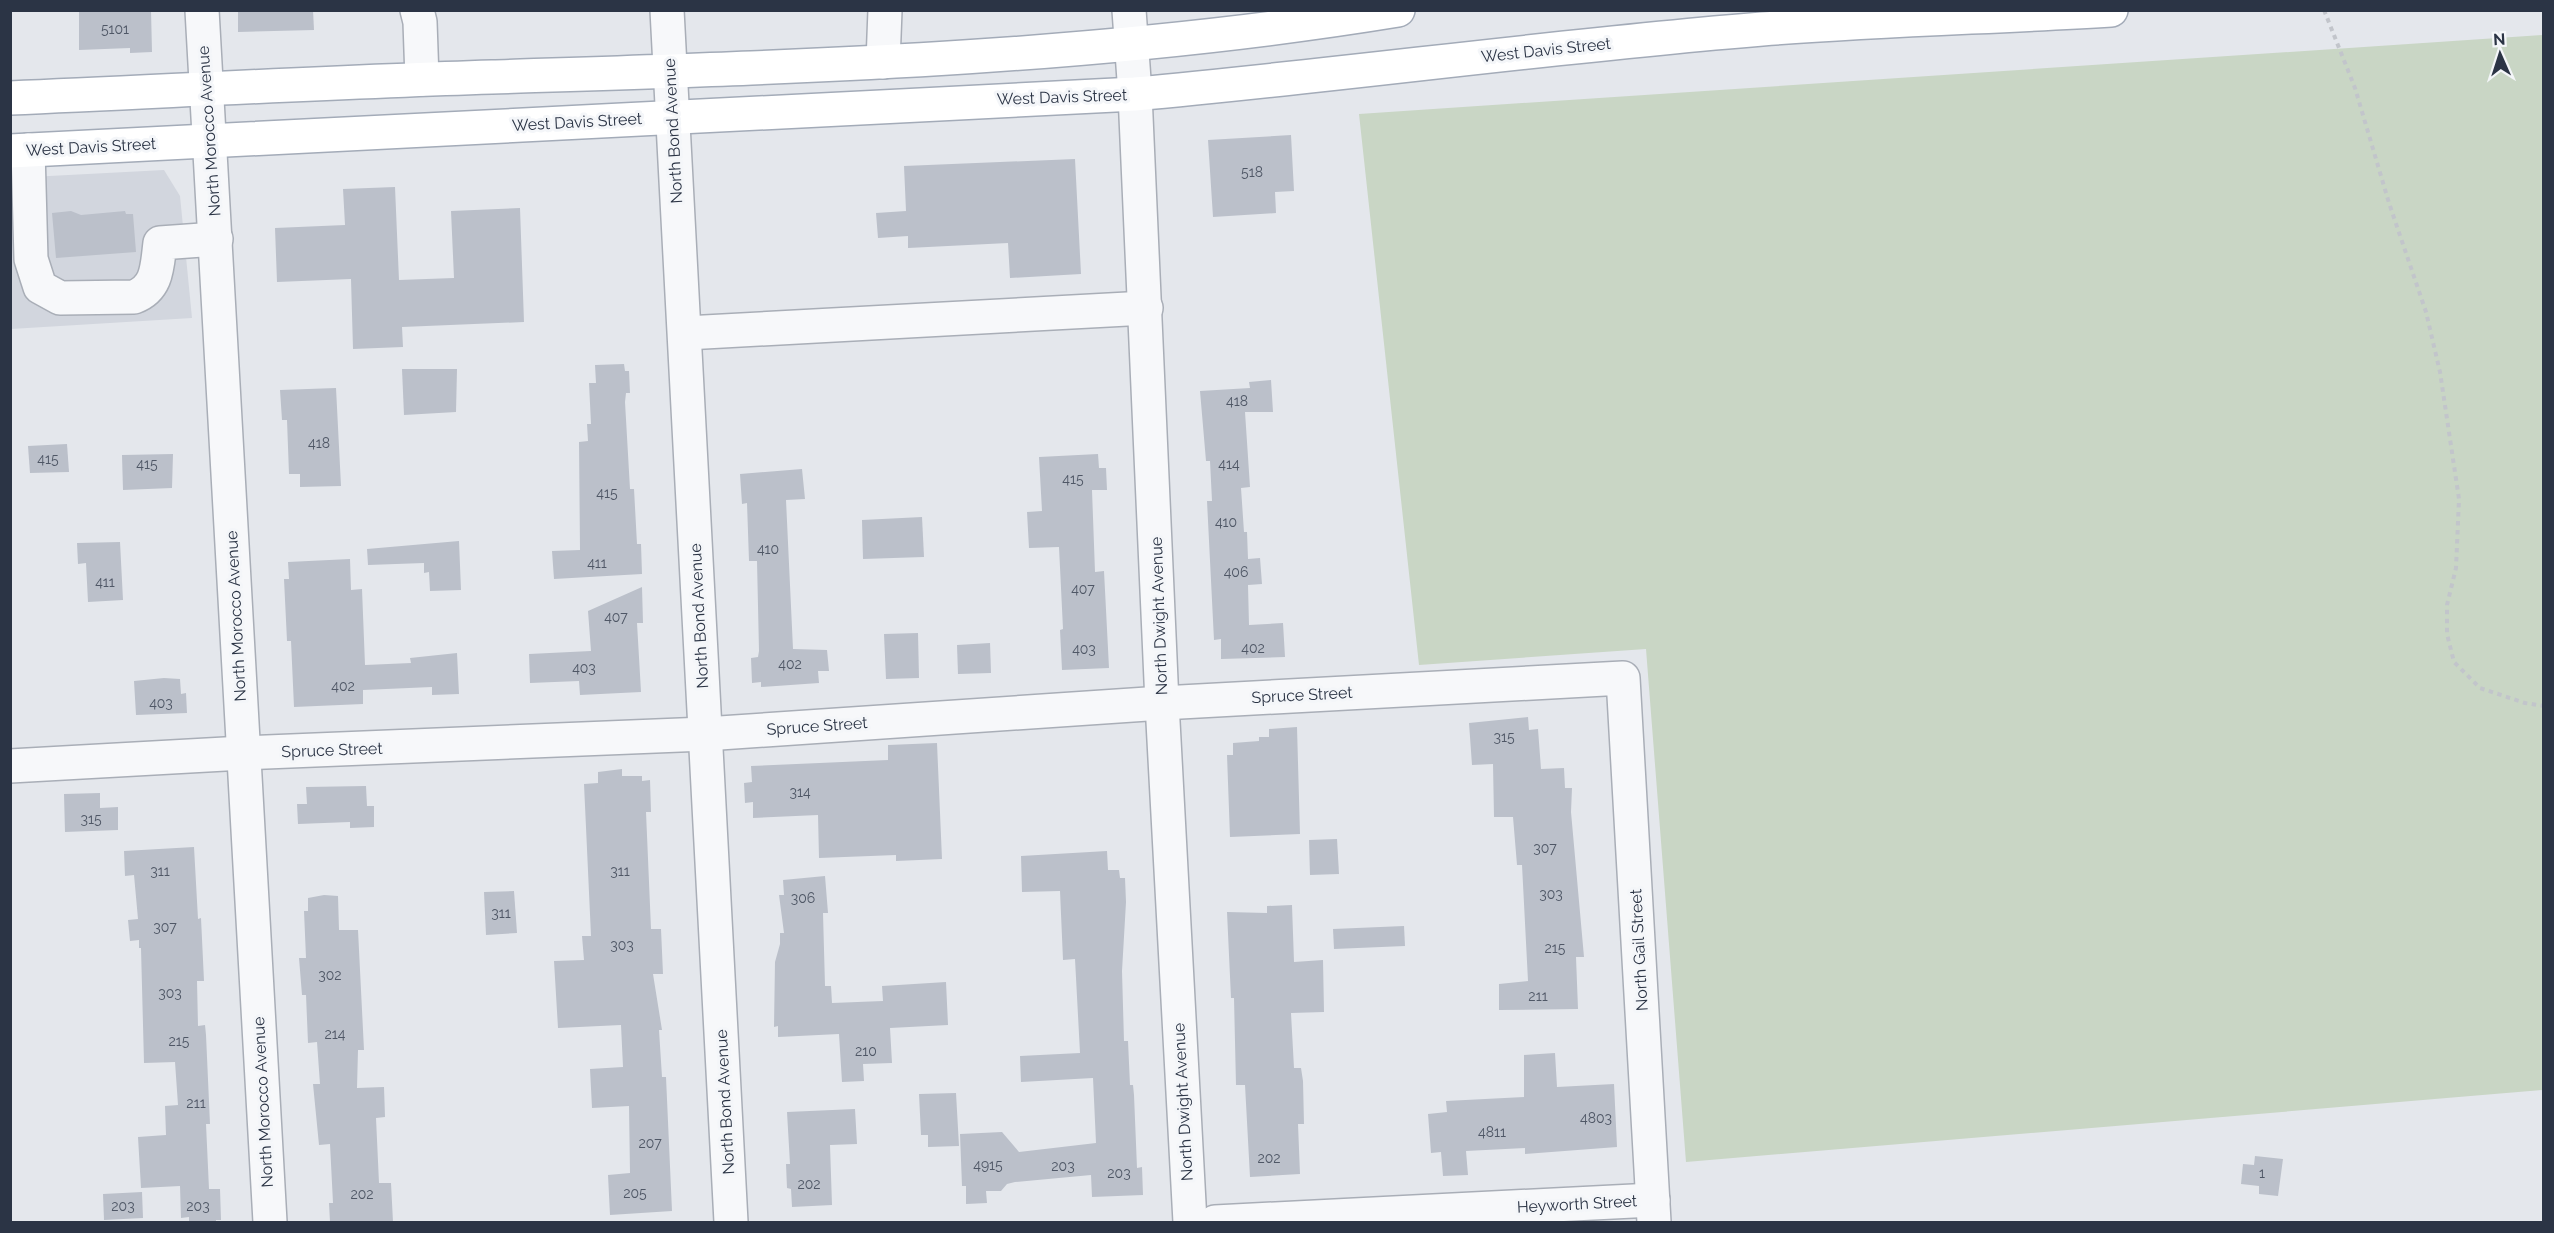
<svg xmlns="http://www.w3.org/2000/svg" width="2554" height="1233" font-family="Raleway,sans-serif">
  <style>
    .built { fill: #d2d6de }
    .green { fill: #c9d6c5 }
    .building { fill: #bbc0ca }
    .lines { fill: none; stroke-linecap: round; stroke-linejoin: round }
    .minor-casing { stroke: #a9aeb7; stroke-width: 36 }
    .major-casing { stroke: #a3abb8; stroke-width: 36 }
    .path { stroke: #c2c5cb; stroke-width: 4; stroke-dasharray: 4.5 4.5; stroke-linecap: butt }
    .minor { stroke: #f7f8fa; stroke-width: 33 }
    .major { stroke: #fff; stroke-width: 33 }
    .labels { text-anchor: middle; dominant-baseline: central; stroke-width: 6; stroke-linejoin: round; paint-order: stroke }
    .number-label { font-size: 14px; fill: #4f5766 }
    .street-label { font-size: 16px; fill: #2b3445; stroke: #f4f6f9 }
  </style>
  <rect width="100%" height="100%" fill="#e4e7ec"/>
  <polygon class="built" points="164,170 180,196 192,318 11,329 11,178"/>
  <polygon class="green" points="2543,35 2543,1090 1686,1162 1646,649 1419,665 1359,114"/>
  <g class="building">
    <polygon points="79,10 151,10 152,52 130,53 130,48 79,50"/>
    <polygon points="238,10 313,10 314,30 238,32"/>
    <polygon points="1291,135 1294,191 1275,192 1276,213 1213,217 1208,140"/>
    <polygon points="1075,159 1081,274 1010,278 1008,243 908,248 908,236 878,238 876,213 906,211 904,166"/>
    <polygon points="395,187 399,280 454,278 451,211 520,208 524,322 402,327 403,347 353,349 351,279 277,282 275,228 345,225 343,189"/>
    <polygon points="71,211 81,215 125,211 126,214 133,214 136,252 56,258 52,213"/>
    <polygon points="624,364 625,371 629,371 630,393 626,393 625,402 630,489 634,489 637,544 641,544 642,574 554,579 552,551 580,550 579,442 588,441 587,424 591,424 589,383 596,383 595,365"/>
    <polygon points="402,369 457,369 456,412 404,415"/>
    <polygon points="1271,380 1273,412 1245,412 1250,487 1241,488 1244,532 1247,532 1248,559 1260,558 1262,584 1248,585 1249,625 1283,623 1285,657 1221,659 1221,639 1214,640 1207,501 1212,501 1210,461 1206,461 1200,391 1250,388 1249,382"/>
    <polygon points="336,388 341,486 300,487 300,474 289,474 287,420 282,420 280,390"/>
    <polygon points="67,444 69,472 30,473 28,446"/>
    <polygon points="173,454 172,488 123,490 122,455"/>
    <polygon points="1098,454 1099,468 1106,468 1107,490 1092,490 1095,572 1104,571 1109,668 1062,670 1060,630 1063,629 1059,547 1029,548 1027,512 1042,511 1039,457"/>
    <polygon points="802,469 805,499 786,500 793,649 827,650 829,671 818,671 819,683 761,687 761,682 752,683 751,658 758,657 759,651 757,561 749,561 747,503 742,504 740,474"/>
    <polygon points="922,517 924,557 863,559 862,520"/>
    <polygon points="459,541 461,590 430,591 429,572 424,573 424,563 368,565 367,549"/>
    <polygon points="120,542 123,600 88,602 86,563 78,564 77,543"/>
    <polygon points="350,559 351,590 362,589 365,665 411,663 410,658 457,653 459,694 432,695 432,687 363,690 363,704 294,707 291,641 287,641 284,579 289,579 288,562"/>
    <polygon points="642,587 643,623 637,623 641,692 580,695 579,681 530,683 529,654 591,651 588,611"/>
    <polygon points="918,633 919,678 886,679 884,634"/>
    <polygon points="990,643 991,673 958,674 957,645"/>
    <polygon points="164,678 180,679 181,694 186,693 187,713 136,715 134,681"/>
    <polygon points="1528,717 1529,730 1538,729 1541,769 1564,768 1565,788 1572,788 1571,812 1584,957 1576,957 1578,1009 1499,1010 1499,984 1528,981 1522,865 1517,865 1513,817 1494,817 1493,764 1472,765 1469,723"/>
    <polygon points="1297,727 1300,834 1230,837 1227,755 1233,755 1233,743 1259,741 1259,737 1269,737 1269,729"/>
    <polygon points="937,743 942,859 896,861 896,855 819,858 818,815 753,818 753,802 745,803 744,783 752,782 751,766 888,760 888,745"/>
    <polygon points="622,769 622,776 642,776 642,781 650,780 651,812 646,812 651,929 661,929 663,974 653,974 662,1030 659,1030 662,1077 666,1077 672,1211 610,1215 608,1175 630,1173 629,1106 592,1108 590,1069 623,1067 621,1025 558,1028 554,961 584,960 582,936 591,936 584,784 598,783 598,772"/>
    <polygon points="366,786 367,806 374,806 374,827 350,828 350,822 298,824 297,804 307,804 306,787"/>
    <polygon points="100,793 100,808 118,807 118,830 65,832 64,794"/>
    <polygon points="1337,839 1339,874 1310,875 1309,840"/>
    <polygon points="194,847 198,919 201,918 204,981 197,981 198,1026 205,1025 206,1035 210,1124 206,1124 209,1189 220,1189 221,1220 216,1220 216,1222 189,1222 189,1217 181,1218 180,1186 141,1188 138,1137 166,1135 165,1106 178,1105 175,1062 144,1063 141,948 139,948 139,940 130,941 128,920 138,919 134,875 125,876 124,851"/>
    <polygon points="1107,851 1108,870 1119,870 1120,878 1125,878 1126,902 1122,971 1124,1041 1128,1041 1130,1085 1133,1085 1134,1095 1137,1168 1142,1167 1143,1195 1092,1197 1091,1175 1015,1182 1007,1184 1001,1191 986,1191 987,1203 966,1204 966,1186 962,1186 960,1134 1002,1132 1019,1152 1096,1143 1093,1078 1021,1082 1020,1056 1080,1053 1075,959 1063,960 1060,891 1022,892 1021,856"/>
    <polygon points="825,876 828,913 823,913 825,986 831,986 832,1003 883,1001 882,986 946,982 948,1025 890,1028 892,1063 863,1064 864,1081 842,1082 839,1034 778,1037 778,1026 774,1027 775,962 780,944 780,933 784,933 779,895 784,895 783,880"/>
    <polygon points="514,891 517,933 486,935 484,892"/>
    <polygon points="324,895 338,896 339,930 358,930 364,1050 358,1050 357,1088 384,1087 385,1117 376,1118 379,1183 391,1183 393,1222 330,1222 329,1203 333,1203 330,1144 319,1145 313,1084 320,1084 317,1042 308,1043 306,995 302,995 299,958 306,958 304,911 308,911 308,898"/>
    <polygon points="1292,905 1294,962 1323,960 1324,1012 1291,1013 1294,1068 1301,1068 1303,1081 1304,1124 1298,1124 1300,1174 1250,1177 1245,1085 1236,1085 1234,998 1231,998 1227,912 1267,913 1267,906"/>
    <polygon points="1404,926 1405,946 1334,949 1333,929"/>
    <polygon points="1555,1053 1557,1087 1614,1084 1617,1147 1525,1154 1525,1148 1466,1151 1468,1175 1443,1176 1441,1152 1431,1153 1428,1114 1447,1112 1446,1101 1524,1097 1524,1055"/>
    <polygon points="956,1093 959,1146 928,1147 928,1135 921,1135 919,1094"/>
    <polygon points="855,1109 857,1144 830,1145 832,1205 792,1207 791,1189 787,1188 786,1164 790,1164 787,1112"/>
    <polygon points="2255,1156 2283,1159 2278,1196 2259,1194 2259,1186 2241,1184 2243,1164 2254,1165"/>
    <polygon points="142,1192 143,1218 104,1220 103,1194"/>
  </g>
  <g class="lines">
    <g class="minor-casing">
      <g id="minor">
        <polyline points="202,10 270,1222"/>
        <polyline points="417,10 420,22 422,79"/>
        <polyline points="667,10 731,1222"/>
        <polyline points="1129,10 1135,94 1162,703 1190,1222"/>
        <polyline points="883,62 885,10"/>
        <path d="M 28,150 L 31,259 L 40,287 L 60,298 L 134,297 C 158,288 157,266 160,243 L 216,239"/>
        <polyline points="686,333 1146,308"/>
        <polyline points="10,766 243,753 705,734 1162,703 1623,678 1654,1222"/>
        <polyline points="1215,1222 1653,1200"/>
      </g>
    </g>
    <g class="major-casing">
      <g id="major">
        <path d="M 10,98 C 171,91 332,82 492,77 C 795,67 1099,59 1398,10"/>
        <path d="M 10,151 L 1135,94 C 1344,75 1553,46 1762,29 C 1878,20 1995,17 2111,10"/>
      </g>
    </g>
    <polyline class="path" points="2324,10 2355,88 2389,203 2426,312 2440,372 2459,499 2456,568 2447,605 2447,634 2454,662 2480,688 2525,703 2544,706"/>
    <use href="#minor" class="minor"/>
    <use href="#major" class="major"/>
  </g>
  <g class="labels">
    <g class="number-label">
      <text x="115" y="29">5101</text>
      <text x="1252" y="172">518</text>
      <text x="1237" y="401">418</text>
      <text x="319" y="443">418</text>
      <text x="48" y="459">415</text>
      <text x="147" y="464">415</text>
      <text x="1229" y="464">414</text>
      <text x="1073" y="479">415</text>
      <text x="607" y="493">415</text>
      <text x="1226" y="522">410</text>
      <text x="768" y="549">410</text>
      <text x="597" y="563">411</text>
      <text x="1236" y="572">406</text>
      <text x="105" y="582">411</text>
      <text x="1083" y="589">407</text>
      <text x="616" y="617">407</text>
      <text x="1253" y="648">402</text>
      <text x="1084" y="649">403</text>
      <text x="790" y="664">402</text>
      <text x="584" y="668">403</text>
      <text x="343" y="686">402</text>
      <text x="161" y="703">403</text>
      <text x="1504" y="737">315</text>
      <text x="800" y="792">314</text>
      <text x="91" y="819">315</text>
      <text x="1545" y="848">307</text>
      <text x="160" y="871">311</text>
      <text x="620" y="871">311</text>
      <text x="1551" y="894">303</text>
      <text x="803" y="898">306</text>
      <text x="501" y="913">311</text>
      <text x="165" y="927">307</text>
      <text x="622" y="945">303</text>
      <text x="1555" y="948">215</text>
      <text x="330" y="975">302</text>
      <text x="170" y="993">303</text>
      <text x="1538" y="996">211</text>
      <text x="335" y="1034">214</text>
      <text x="179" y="1041">215</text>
      <text x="866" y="1051">210</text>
      <text x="196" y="1103">211</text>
      <text x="1596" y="1118">4803</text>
      <text x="1492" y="1132">4811</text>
      <text x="650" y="1143">207</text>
      <text x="1269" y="1158">202</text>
      <text x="988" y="1165">4915</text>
      <text x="1063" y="1166">203</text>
      <text x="1119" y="1173">203</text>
      <text x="2262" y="1173">1</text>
      <text x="809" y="1184">202</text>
      <text x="635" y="1193">205</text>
      <text x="362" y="1194">202</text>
      <text x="123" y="1206">203</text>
      <text x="198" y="1206">203</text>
    </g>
    <g class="street-label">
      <text transform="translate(1546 50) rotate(-6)">West Davis Street</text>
      <text transform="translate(1062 97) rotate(-2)">West Davis Street</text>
      <text transform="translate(577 122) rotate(-3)">West Davis Street</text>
      <text transform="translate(209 131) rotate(-94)">North Morocco Avenue</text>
      <text transform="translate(673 131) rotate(-93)">North Bond Avenue</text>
      <text transform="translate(91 147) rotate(-3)">West Davis Street</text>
      <text transform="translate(236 616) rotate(-93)">North Morocco Avenue</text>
      <text transform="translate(699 616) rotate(-93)">North Bond Avenue</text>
      <text transform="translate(1159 616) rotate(-92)">North Dwight Avenue</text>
      <text transform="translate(1302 695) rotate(-3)">Spruce Street</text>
      <text transform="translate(817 726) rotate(-4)">Spruce Street</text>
      <text transform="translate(332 750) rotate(-2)">Spruce Street</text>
      <text transform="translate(1639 950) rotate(-93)">North Gail Street</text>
      <text transform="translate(263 1102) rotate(-93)">North Morocco Avenue</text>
      <text transform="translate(725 1102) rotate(-93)">North Bond Avenue</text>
      <text transform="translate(1183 1102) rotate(-93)">North Dwight Avenue</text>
      <text transform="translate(1577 1204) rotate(-3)">Heyworth Street</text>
    </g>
  </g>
  <rect width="2554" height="1233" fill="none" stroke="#2b3445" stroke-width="24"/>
  <g transform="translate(2500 54) rotate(357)" stroke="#f4f6f9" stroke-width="4.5" paint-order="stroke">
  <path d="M0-4.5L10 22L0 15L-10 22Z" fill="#2b3445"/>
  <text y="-9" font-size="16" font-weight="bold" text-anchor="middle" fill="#2b3445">N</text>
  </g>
</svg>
